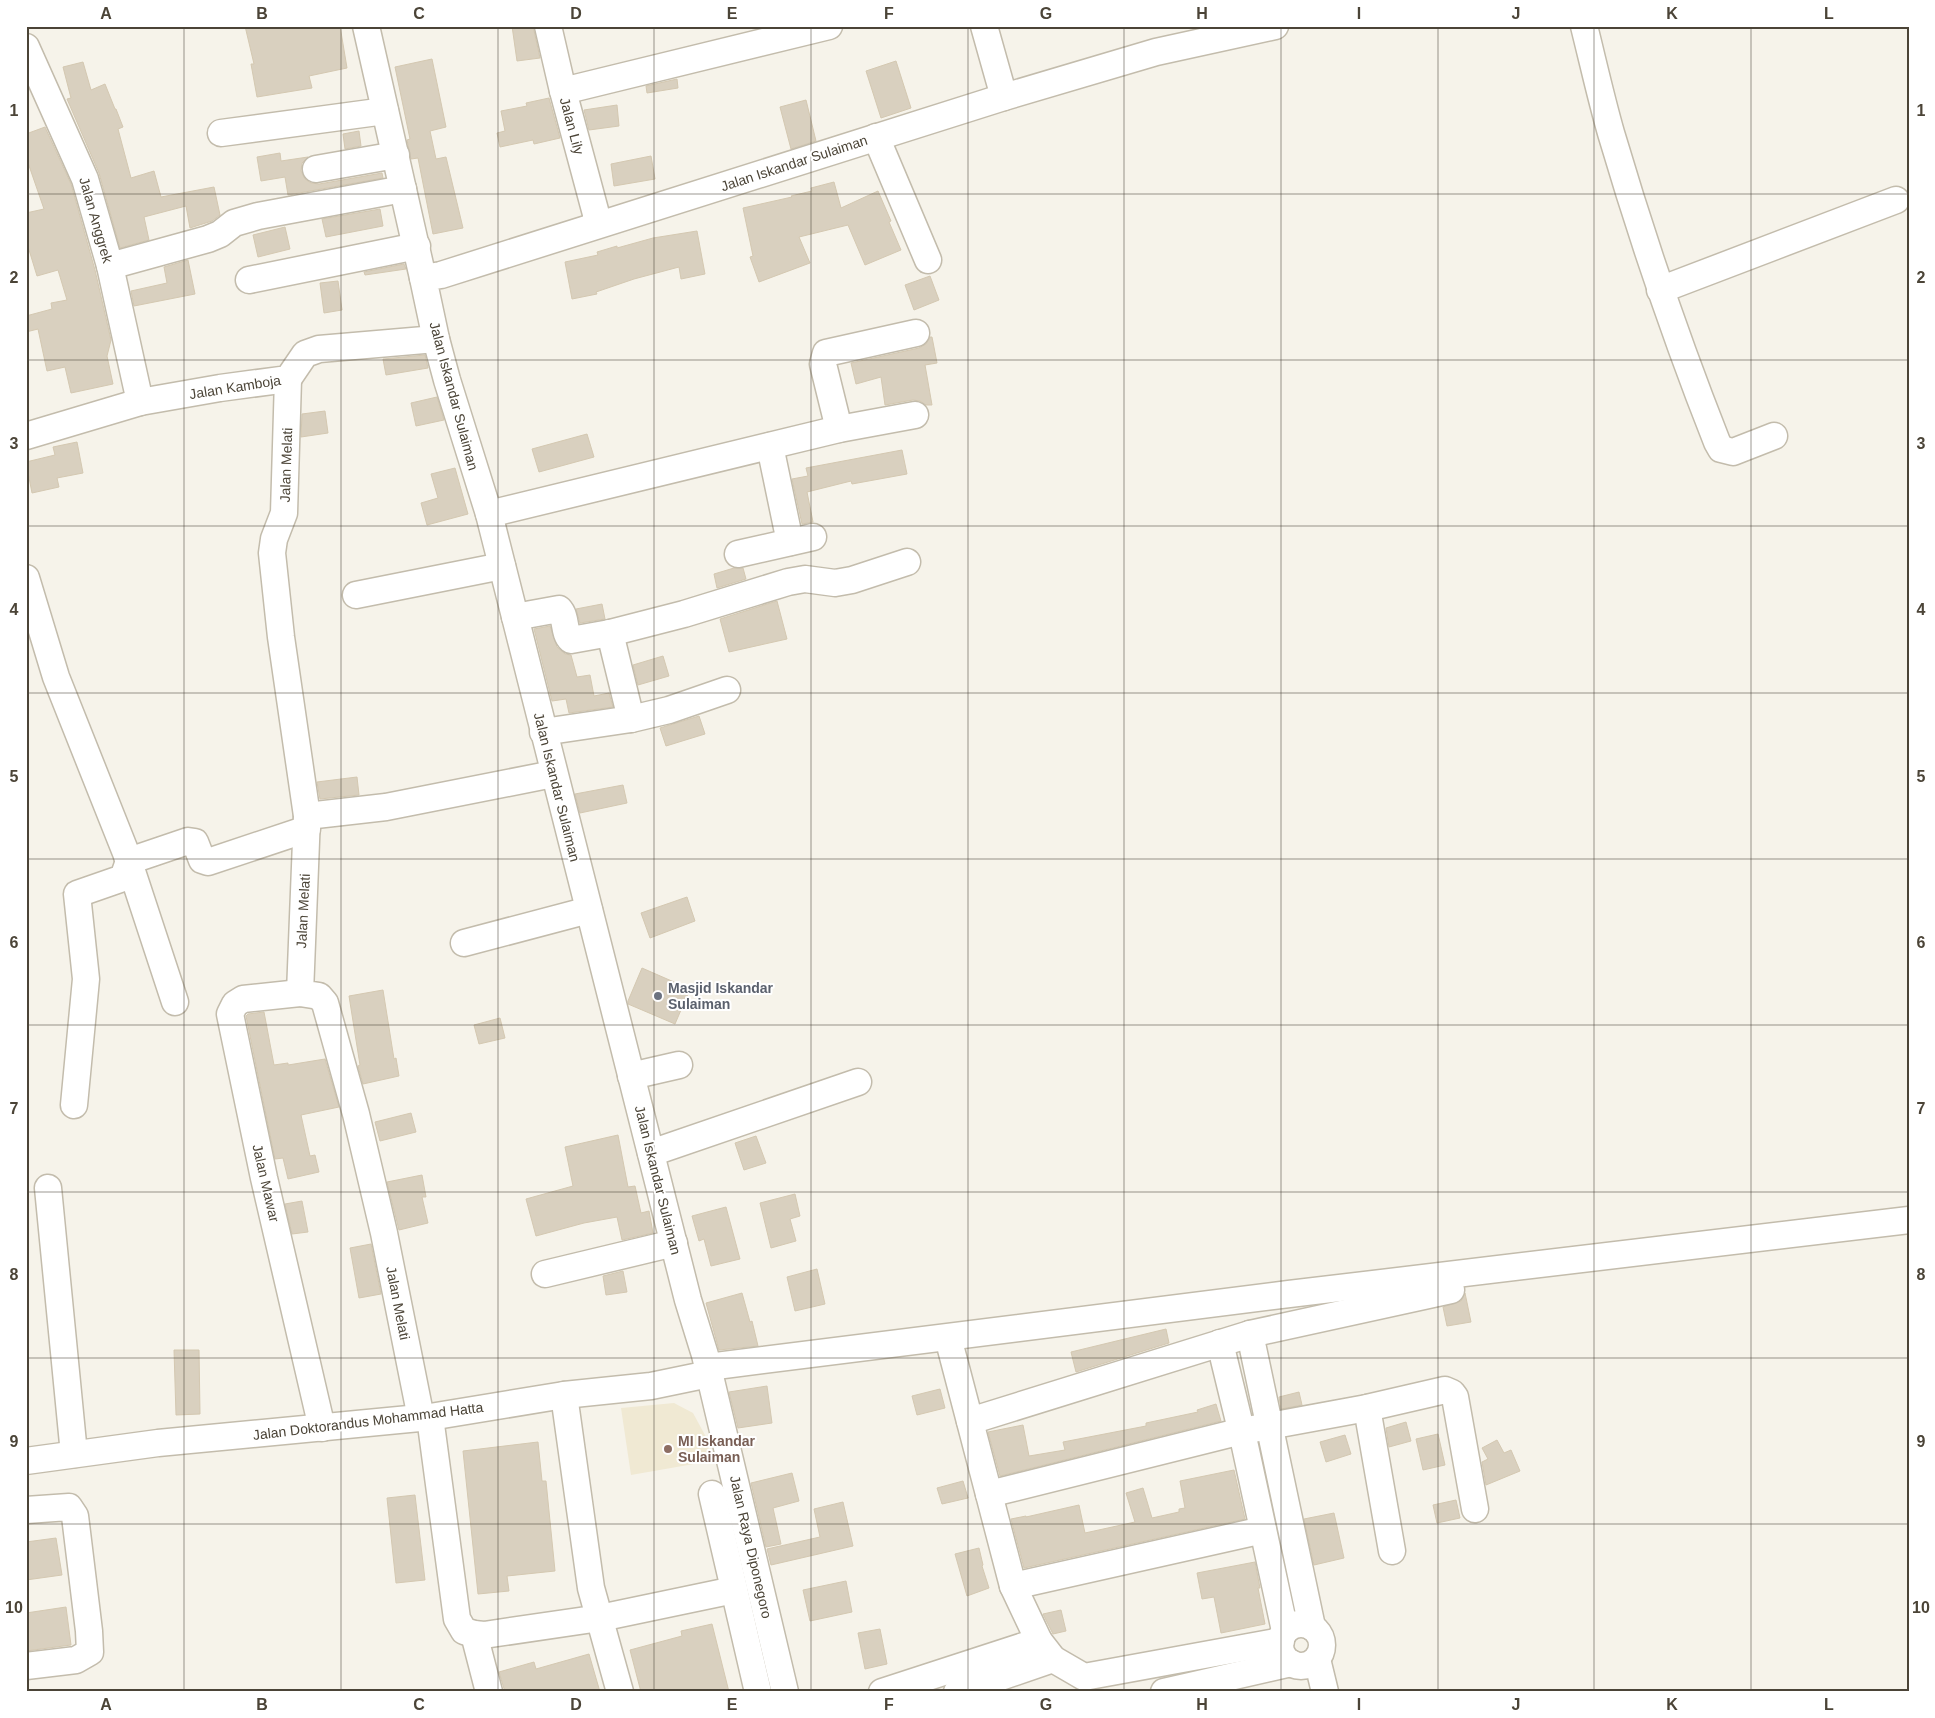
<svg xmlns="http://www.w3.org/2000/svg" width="1935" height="1718" font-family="Helvetica,sans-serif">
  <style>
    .education { fill: #f0e9d3 }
    .building { fill: #d9d0bf; stroke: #d4c8b1 }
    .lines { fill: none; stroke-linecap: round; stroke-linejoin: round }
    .minor-casing { stroke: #c3bcac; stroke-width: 29 }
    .minor { stroke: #fff; stroke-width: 26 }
    .grid { fill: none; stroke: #4b4437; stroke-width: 1; stroke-opacity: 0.55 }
    .worship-dot { fill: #6b7280; stroke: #fff; stroke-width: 2 }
    .education-dot { fill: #8d6e63; stroke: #fff; stroke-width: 2 }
    .labels { text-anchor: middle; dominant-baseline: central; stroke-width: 4; stroke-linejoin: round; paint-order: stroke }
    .street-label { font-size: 14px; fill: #4b4437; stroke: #fff }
    .worship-label { font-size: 14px; font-weight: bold; fill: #5b616d; stroke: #fff; text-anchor: start }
    .education-label { font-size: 14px; font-weight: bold; fill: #785e54; stroke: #fff; text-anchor: start }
    .neatline { fill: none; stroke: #4b4437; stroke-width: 2 }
    .grid-label { font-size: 16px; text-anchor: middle; font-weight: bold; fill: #4b4437 }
  </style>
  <rect width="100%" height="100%" fill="#f6f3ea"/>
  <polygon class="education" points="674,1403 693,1413 706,1437 711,1461 631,1475 621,1408"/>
  <g class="building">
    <polygon points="245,26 340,26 347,68 309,76 312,88 257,97 251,64 254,64"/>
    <polygon points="512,26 533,26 540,58 517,61"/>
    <polygon points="432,59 446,127 430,131 436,159 446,157 463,228 433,234 418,158 411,159 407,140 410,139 395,67"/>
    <polygon points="896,61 911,108 881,118 866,71"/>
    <polygon points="83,62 91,90 105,84 115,109 116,109 123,127 118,129 131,178 154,171 161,197 214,187 220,215 212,221 190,228 186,206 144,217 149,240 120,248 99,173 67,99 71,98 63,67"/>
    <polygon points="677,79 678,88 647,93 646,86"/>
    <polygon points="549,98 560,138 534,144 533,140 500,147 497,133 505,131 501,111 527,106 526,103"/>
    <polygon points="806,100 816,141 791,149 780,107"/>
    <polygon points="617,105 619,126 589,130 584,110"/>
    <polygon points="45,127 71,184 95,270 111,340 107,356 113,384 71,393 65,367 47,371 38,329 26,332 26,316 52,309 51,303 67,300 58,270 37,276 26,240 26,213 44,209 26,157 26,134"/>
    <polygon points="359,131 361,146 345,149 343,134"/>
    <polygon points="280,153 281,161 308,157 302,163 301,171 305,179 311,183 319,184 382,173 383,178 288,195 285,177 261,181 257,157"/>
    <polygon points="651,156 655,179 614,186 611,164"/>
    <polygon points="834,182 841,208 878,191 891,221 889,222 901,250 865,265 848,225 799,237 810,263 759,282 750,257 753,256 743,208 792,197 791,196 812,191 811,188"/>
    <polygon points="380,209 383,226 326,237 322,219"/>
    <polygon points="285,227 290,249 258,257 253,235"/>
    <polygon points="697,231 705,274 681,279 679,267 634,279 596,292 597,294 572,299 565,262 598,255 597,252 617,246 617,248 653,238"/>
    <polygon points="188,260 195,294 134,306 131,291 167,283 164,267"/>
    <polygon points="404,264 406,269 365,275 364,272"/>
    <polygon points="930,276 939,300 914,310 905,285"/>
    <polygon points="338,281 342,310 324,313 320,283"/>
    <polygon points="930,337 932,337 937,363 925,365 932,405 926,405 920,401 913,400 885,405 881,377 856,384 851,363 919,348 926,344"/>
    <polygon points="425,355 428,368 386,375 383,359"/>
    <polygon points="437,397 444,420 416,426 411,403"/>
    <polygon points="325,411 328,433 301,437 302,414"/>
    <polygon points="587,434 594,457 539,472 532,449"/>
    <polygon points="77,442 83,473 57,478 59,487 32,493 26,462 55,455 53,447"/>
    <polygon points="902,450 907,474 852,484 851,481 807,492 813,522 802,524 792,479 808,476 806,468"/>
    <polygon points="455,468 468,514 427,525 421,503 438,498 431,474"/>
    <polygon points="734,568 743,568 746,579 717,588 714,574"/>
    <polygon points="777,601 787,639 729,652 720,619"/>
    <polygon points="602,604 605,619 580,623 576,609"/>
    <polygon points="550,626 557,647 565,654 571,655 577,677 590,675 594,696 609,693 613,707 569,713 566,699 552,701 534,629"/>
    <polygon points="663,656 669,676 638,685 633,665"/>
    <polygon points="699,716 705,734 666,746 660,728"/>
    <polygon points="357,777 359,795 320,799 317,782"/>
    <polygon points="623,785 627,803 580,813 575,794"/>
    <polygon points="687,897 695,921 650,938 641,913"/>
    <polygon points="642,968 690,989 675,1024 628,1004 628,1001"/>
    <polygon points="383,990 394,1059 396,1058 399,1076 363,1084 358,1066 360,1065 349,996"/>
    <polygon points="264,1012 274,1065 288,1063 288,1065 325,1059 339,1107 301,1115 310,1156 315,1155 319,1172 288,1179 283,1158 275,1159 246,1016 248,1014"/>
    <polygon points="500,1018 505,1038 479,1044 474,1025"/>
    <polygon points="411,1113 416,1132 380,1141 375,1122"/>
    <polygon points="618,1135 628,1187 635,1186 641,1213 649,1211 653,1233 622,1240 617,1217 584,1223 536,1236 526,1199 573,1186 565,1147"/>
    <polygon points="756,1136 766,1163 744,1170 735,1143"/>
    <polygon points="422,1175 426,1197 422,1197 428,1223 399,1230 387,1182"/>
    <polygon points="795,1194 800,1216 790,1219 796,1241 771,1248 760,1203"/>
    <polygon points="302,1201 308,1232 292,1234 285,1204"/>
    <polygon points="726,1207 740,1259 711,1266 704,1239 699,1241 692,1216"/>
    <polygon points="371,1244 381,1294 359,1298 350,1248"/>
    <polygon points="817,1269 825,1304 795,1311 787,1277"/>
    <polygon points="623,1271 627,1292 606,1295 603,1276"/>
    <polygon points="742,1293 750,1322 752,1321 758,1346 719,1350 706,1303"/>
    <polygon points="1465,1293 1471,1322 1447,1326 1443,1307 1461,1301"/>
    <polygon points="1166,1329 1169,1343 1076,1372 1071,1352"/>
    <polygon points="174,1350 199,1350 200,1414 176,1415"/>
    <polygon points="767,1386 772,1423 738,1428 729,1392"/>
    <polygon points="940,1389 945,1408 917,1415 912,1396"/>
    <polygon points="1299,1392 1302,1405 1281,1409 1279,1397"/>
    <polygon points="1216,1404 1221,1421 1000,1476 988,1432 1023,1425 1029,1456 1065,1450 1063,1442 1146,1426 1146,1423 1198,1412 1197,1410"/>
    <polygon points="1406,1422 1411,1441 1389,1447 1386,1428"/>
    <polygon points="1438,1434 1445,1465 1423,1470 1416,1439"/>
    <polygon points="1345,1435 1351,1454 1326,1462 1320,1442"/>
    <polygon points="1497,1440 1504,1453 1511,1450 1520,1471 1486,1485 1482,1462 1488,1459 1482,1448"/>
    <polygon points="538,1442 542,1481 546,1481 555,1571 507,1576 509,1591 478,1594 463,1451"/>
    <polygon points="1234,1470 1245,1519 1024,1568 1011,1519 1026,1516 1026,1517 1079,1505 1085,1533 1135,1522 1126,1493 1143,1488 1152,1518 1179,1512 1179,1509 1185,1508 1180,1481"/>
    <polygon points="792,1473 799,1501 773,1508 781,1544 766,1547 751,1483"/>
    <polygon points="963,1481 968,1498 942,1504 937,1488"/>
    <polygon points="415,1495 425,1580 396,1583 387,1498"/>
    <polygon points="1456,1500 1460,1518 1437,1523 1433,1505"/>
    <polygon points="843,1502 853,1546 771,1565 767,1549 820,1537 814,1509"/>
    <polygon points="1334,1513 1344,1558 1314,1565 1304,1519"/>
    <polygon points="56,1538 62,1575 26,1580 26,1542"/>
    <polygon points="979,1548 983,1565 982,1566 989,1588 967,1596 955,1554"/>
    <polygon points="1255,1562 1260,1588 1258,1588 1265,1624 1221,1633 1214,1597 1202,1599 1197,1573"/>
    <polygon points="846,1581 852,1612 810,1621 803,1590"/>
    <polygon points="66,1607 71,1645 26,1651 26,1613"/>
    <polygon points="1061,1610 1066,1631 1053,1634 1043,1614"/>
    <polygon points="712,1624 729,1692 641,1692 630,1650 682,1636 681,1631"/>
    <polygon points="880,1629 887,1664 865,1669 858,1633"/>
    <polygon points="589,1654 600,1692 505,1692 499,1672 534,1662 536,1669"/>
  </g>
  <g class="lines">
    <g class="minor-casing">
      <g id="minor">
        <polyline points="366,26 423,278"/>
        <polyline points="548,26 563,91 596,214 596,225"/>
        <polyline points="984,26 1004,97"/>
        <path d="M 1584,26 C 1593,62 1601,98 1611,133 C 1642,238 1677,341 1717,442 L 1721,449 L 1733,452 L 1774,436"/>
        <polyline points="26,47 85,179 110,266 140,402"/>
        <polyline points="563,91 829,26"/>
        <polyline points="221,133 385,111"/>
        <polyline points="876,137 928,260"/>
        <polyline points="316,169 396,155"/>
        <polyline points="110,266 208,239 220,234 234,223 258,216 403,189"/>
        <polyline points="249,280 417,246"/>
        <polyline points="1660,290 1896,200"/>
        <polyline points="288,379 284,513 274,539 272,553 281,637 307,816 300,993 319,996 325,1003 356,1114 384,1233 421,1418"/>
        <polyline points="839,429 823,364 826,353 916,333"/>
        <polyline points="26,436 140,402 220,388 288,379 305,354 319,349 436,339"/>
        <polyline points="770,446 790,542"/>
        <polyline points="489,514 839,429 915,415"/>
        <polyline points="738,554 813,537"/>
        <polyline points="26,578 56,677 126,853 175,1002"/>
        <polyline points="356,595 502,566"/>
        <path d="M 515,617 L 559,609 C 567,617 563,633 571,640 L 610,633 L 684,614 L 788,582 L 805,579 L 835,583 L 852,580 L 907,562"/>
        <polyline points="610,633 631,719"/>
        <polyline points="543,732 631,719 669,710 727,690"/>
        <polyline points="307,816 386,807 553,774"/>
        <polyline points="464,943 589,910"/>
        <polyline points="300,993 243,999 235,1004 230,1014 264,1178 322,1428"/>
        <polyline points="631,1076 679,1065"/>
        <polyline points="74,1105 86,979 77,894 123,878 129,861 188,841 195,842 202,860 208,862 307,829"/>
        <polyline points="651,1153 858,1082"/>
        <polyline points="48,1188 74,1454"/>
        <polyline points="545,1274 674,1243"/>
        <polyline points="1250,1334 1312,1627"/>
        <polyline points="1220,1343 1245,1446 1285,1631"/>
        <polyline points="951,1349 1013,1586 1039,1641 1053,1659 1084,1677 1281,1641"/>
        <polyline points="708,1367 1289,1294 1909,1220"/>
        <polyline points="564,1395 591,1588 620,1692"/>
        <polyline points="1367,1408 1392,1551"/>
        <polyline points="430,1417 457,1619 464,1631 474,1634 484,1635 600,1618 734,1590"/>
        <polyline points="970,1421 1250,1334 1451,1290"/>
        <polyline points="26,1461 158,1443 430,1417 564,1395 651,1386 709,1374"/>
        <polyline points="712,1494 758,1692"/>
        <polyline points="989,1494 1242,1431 1367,1408 1445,1390 1452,1393 1455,1397 1475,1509"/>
        <polyline points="26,1510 69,1507 75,1516 89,1631 90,1652 76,1660 26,1666"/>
        <polyline points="1013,1586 1263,1530"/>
        <circle cx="1301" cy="1645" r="21"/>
        <polyline points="474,1634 489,1692"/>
        <polyline points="1317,1659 1325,1692"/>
        <polyline points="785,1692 705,1355 688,1300 489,514 447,380 436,339 423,278 441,275 1004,97 1156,52 1275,26"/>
        <polyline points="882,1692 1039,1641"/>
        <polyline points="957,1692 1053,1659"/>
        <polyline points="1164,1692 1291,1663"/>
      </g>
    </g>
    <use href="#minor" class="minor"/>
  </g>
  <path class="grid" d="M 184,26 L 184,1692M 341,26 L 341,1692M 498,26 L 498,1692M 654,26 L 654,1692M 811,26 L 811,1692M 968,26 L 968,1692M 1124,26 L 1124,1692M 1281,26 L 1281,1692M 1438,26 L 1438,1692M 1594,26 L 1594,1692M 1751,26 L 1751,1692M 26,194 L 1909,194M 26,360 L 1909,360M 26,526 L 1909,526M 26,693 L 1909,693M 26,859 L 1909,859M 26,1025 L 1909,1025M 26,1192 L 1909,1192M 26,1358 L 1909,1358M 26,1524 L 1909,1524"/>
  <circle class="worship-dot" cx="658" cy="996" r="5"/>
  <circle class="education-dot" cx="668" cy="1449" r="5"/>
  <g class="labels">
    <g class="street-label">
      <text transform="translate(572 126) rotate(75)">Jalan Lily</text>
      <text transform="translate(794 163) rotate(-18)">Jalan Iskandar Sulaiman</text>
      <text transform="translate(96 220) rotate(74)">Jalan Anggrek</text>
      <text transform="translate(235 387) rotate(-9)">Jalan Kamboja</text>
      <text transform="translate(454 396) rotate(75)">Jalan Iskandar Sulaiman</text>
      <text transform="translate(286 465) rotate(-88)">Jalan Melati</text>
      <text transform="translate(557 787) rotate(76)">Jalan Iskandar Sulaiman</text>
      <text transform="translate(303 911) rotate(-87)">Jalan Melati</text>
      <text transform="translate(658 1180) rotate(76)">Jalan Iskandar Sulaiman</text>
      <text transform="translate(266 1183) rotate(77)">Jalan Mawar</text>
      <text transform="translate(398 1303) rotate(79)">Jalan Melati</text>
      <text transform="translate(368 1421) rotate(-7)">Jalan Doktorandus Mohammad Hatta</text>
      <text transform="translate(751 1547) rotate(77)">Jalan Raya Diponegoro</text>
    </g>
    <g class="worship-label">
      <text x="668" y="988">Masjid Iskandar<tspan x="668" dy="16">Sulaiman</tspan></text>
    </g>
    <g class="education-label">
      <text x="678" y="1441">MI Iskandar<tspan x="678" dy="16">Sulaiman</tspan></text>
    </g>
  </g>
  <rect width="1935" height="1718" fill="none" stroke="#ffffff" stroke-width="55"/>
  <rect x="28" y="28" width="1880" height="1662" class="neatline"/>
  <g class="grid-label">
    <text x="106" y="19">A</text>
    <text x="262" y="19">B</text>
    <text x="419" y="19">C</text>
    <text x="576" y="19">D</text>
    <text x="732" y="19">E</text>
    <text x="889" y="19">F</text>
    <text x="1046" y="19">G</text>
    <text x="1202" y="19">H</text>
    <text x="1359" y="19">I</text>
    <text x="1516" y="19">J</text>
    <text x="1672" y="19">K</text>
    <text x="1829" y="19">L</text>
    <text x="14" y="116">1</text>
    <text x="1921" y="116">1</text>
    <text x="14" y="283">2</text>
    <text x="1921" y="283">2</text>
    <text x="14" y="449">3</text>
    <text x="1921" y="449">3</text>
    <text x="14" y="615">4</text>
    <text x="1921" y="615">4</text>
    <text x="14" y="782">5</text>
    <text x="1921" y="782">5</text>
    <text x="14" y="948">6</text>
    <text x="1921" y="948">6</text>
    <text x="14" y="1114">7</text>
    <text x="1921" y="1114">7</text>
    <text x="14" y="1280">8</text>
    <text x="1921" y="1280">8</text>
    <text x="14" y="1447">9</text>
    <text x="1921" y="1447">9</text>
    <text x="14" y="1613">10</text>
    <text x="1921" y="1613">10</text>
    <text x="106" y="1710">A</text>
    <text x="262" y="1710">B</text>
    <text x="419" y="1710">C</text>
    <text x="576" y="1710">D</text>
    <text x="732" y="1710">E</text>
    <text x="889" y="1710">F</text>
    <text x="1046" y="1710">G</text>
    <text x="1202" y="1710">H</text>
    <text x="1359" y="1710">I</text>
    <text x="1516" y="1710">J</text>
    <text x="1672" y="1710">K</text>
    <text x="1829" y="1710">L</text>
  </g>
</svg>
